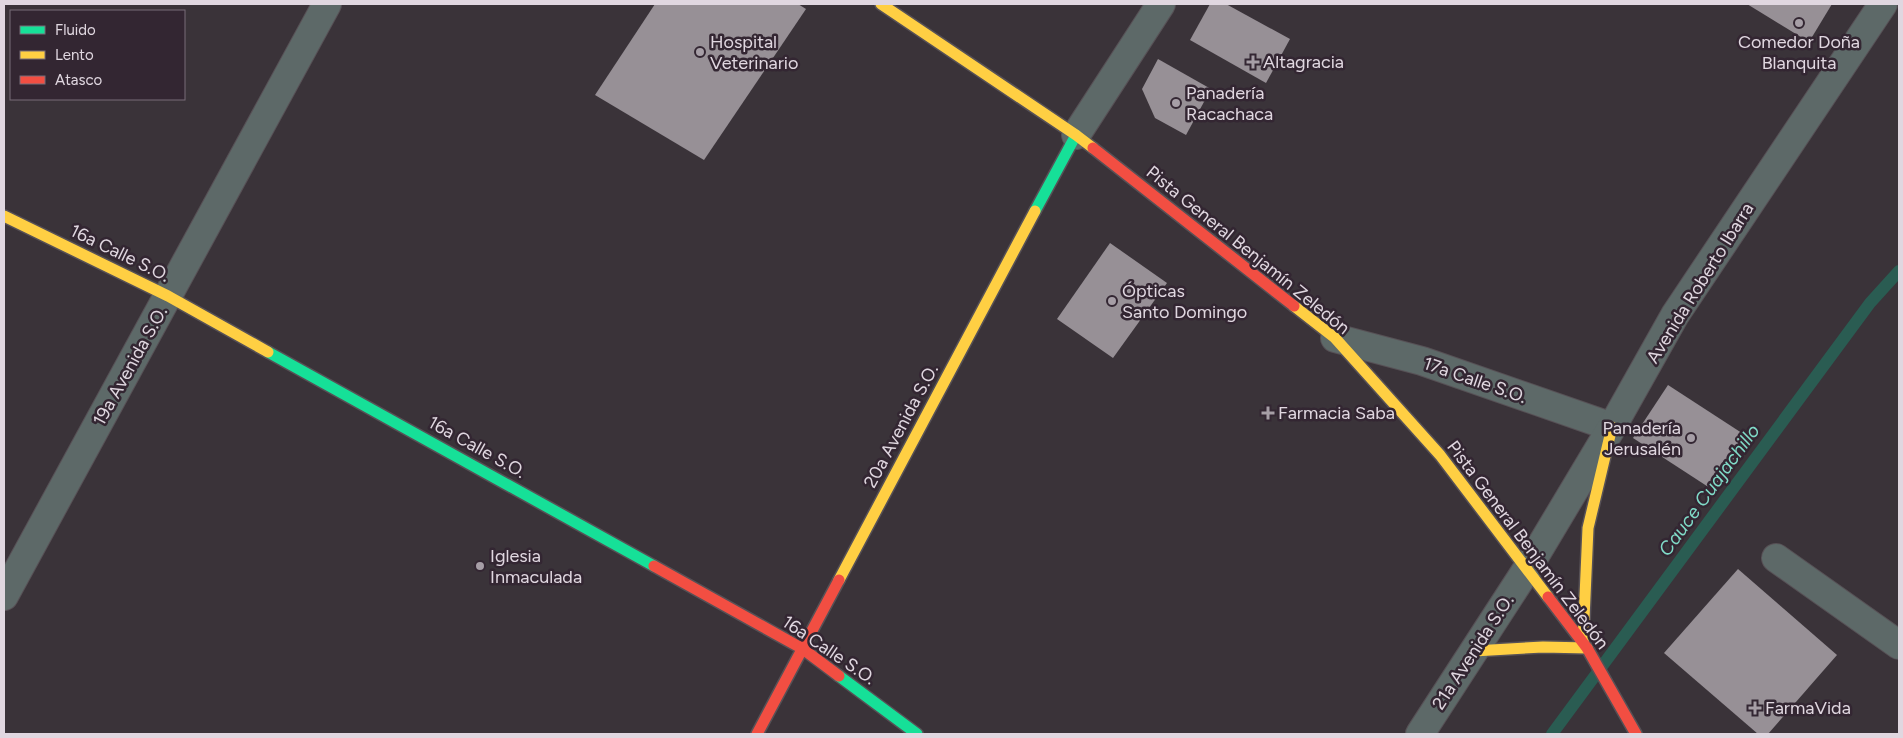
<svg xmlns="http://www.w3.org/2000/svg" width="1903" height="738" font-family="Figtree,sans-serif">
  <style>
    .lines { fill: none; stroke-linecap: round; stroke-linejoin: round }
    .stream { stroke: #2a5c52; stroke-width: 12 }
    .building { fill: #979096 }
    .street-casing { stroke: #575156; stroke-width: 30 }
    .fast-casing { stroke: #575156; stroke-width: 14 }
    .slow-casing { stroke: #575156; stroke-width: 14 }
    .jam-casing { stroke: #575156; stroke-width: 14 }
    .street { stroke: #5d6968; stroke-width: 28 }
    .fast { stroke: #16e098; stroke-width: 11 }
    .slow { stroke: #ffcf43; stroke-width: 11 }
    .jam { stroke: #f24e42; stroke-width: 11 }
    .poi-dot { fill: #a69ea6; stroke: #332632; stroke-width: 2 }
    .labels { text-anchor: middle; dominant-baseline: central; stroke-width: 5; stroke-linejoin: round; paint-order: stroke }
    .poi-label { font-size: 18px; fill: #e0d7e0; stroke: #332632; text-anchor: start }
    .street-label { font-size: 18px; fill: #e0d7e0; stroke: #332632 }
    .water-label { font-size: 19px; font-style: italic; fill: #80dbc8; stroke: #332632 }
  </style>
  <rect width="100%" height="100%" fill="#3a3339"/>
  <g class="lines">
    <polyline class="stream" points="1552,734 1870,303 1899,271"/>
  </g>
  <g class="building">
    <polygon points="655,4 798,4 806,9 704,160 595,95"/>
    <polygon points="1210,4 1226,4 1290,39 1266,83 1190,40"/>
    <polygon points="1747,4 1832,4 1809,42"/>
    <polygon points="1158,59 1211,89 1186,135 1155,118 1142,89"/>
    <polygon points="1110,243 1167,283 1113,358 1057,319"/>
    <polygon points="1668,385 1748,437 1713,490 1633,438"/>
    <polygon points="1738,569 1837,655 1768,734 1758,734 1664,653"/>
  </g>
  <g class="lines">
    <g class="street-casing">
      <g id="street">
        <polyline points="1076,135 1161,4"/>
        <polyline points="1335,338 1422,361 1612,427"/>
        <polyline points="1776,558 1899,645"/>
        <polyline points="4,596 327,4"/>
        <polyline points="1420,734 1527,569 1612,427 1675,315 1883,4"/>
      </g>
    </g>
    <g class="fast-casing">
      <g id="fast">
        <polyline points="1035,211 1076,135"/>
        <polyline points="268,352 654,566"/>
        <polyline points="839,676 917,734"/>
      </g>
    </g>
    <g class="slow-casing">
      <g id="slow">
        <polyline points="881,4 1076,135 1093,148"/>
        <polyline points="4,216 168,296 268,352"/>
        <polyline points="1294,306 1335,338 1440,455 1548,597"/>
        <polyline points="839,580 1035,211"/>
        <polyline points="1583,642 1588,528 1612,427"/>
        <polyline points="1474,651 1543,647 1587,648"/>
      </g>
    </g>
    <g class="jam-casing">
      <g id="jam">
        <polyline points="1093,148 1294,306"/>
        <polyline points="654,566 803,649 839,676"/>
        <polyline points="1548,597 1587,648 1636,734"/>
        <polyline points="757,734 839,580"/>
      </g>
    </g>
    <use href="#street" class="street"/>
    <use href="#fast" class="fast"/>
    <use href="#slow" class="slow"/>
    <use href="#jam" class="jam"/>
  </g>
  <g class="poi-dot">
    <circle cx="1799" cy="23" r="5"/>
    <circle cx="700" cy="52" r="5"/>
    <path d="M1250.5 54.5h5v5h5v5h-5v5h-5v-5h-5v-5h5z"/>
    <circle cx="1176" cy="103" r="5"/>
    <circle cx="1112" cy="301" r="5"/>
    <path d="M1265.5 405.5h5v5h5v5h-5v5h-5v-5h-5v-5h5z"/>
    <circle cx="1691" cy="438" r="5"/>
    <circle cx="480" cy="566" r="5"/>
    <path d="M1752.5 700.5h5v5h5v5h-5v5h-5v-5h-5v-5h5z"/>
  </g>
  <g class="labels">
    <g class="poi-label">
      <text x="710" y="42">Hospital<tspan x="710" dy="21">Veterinario</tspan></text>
      <text x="1799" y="42" text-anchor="middle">Comedor Doña<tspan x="1799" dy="21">Blanquita</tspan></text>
      <text x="1263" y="62">Altagracia</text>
      <text x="1186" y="93">Panadería<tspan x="1186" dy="21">Racachaca</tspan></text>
      <text x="1122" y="291">Ópticas<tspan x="1122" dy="21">Santo Domingo</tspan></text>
      <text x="1278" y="413">Farmacia Saba</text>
      <text x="1681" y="428" text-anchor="end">Panadería<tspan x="1681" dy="21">Jerusalén</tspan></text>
      <text x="490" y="556">Iglesia<tspan x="490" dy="21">Inmaculada</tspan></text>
      <text x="1765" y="708">FarmaVida</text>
    </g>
    <g class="street-label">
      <text transform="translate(1248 250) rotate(39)">Pista General Benjamín Zeledón</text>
      <text transform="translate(120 253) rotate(26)">16a Calle S.O.</text>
      <text transform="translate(1700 283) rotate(-58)">Avenida Roberto Ibarra</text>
      <text transform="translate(130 366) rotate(-61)">19a Avenida S.O.</text>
      <text transform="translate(1475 380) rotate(19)">17a Calle S.O.</text>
      <text transform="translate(901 426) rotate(-62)">20a Avenida S.O.</text>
      <text transform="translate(477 447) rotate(29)">16a Calle S.O.</text>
      <text transform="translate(1528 545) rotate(53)">Pista General Benjamín Zeledón</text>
      <text transform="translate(829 650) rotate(34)">16a Calle S.O.</text>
      <text transform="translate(1473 652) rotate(-57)">21a Avenida S.O.</text>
    </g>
    <g class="water-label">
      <text transform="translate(1709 490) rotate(-54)">Cauce Cuajachillo</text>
    </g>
  </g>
  <rect width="1903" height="738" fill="none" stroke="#e0d7e0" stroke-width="10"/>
  <rect x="10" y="10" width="175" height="90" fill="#332632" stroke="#786d78"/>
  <rect x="20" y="26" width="25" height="8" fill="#16e098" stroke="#786d78"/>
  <text x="55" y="35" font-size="15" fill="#e0d7e0">Fluido</text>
  <rect x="20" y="51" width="25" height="8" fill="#ffcf43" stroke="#786d78"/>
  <text x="55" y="60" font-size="15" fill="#e0d7e0">Lento</text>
  <rect x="20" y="76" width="25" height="8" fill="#f24e42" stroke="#786d78"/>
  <text x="55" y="85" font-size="15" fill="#e0d7e0">Atasco</text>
</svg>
